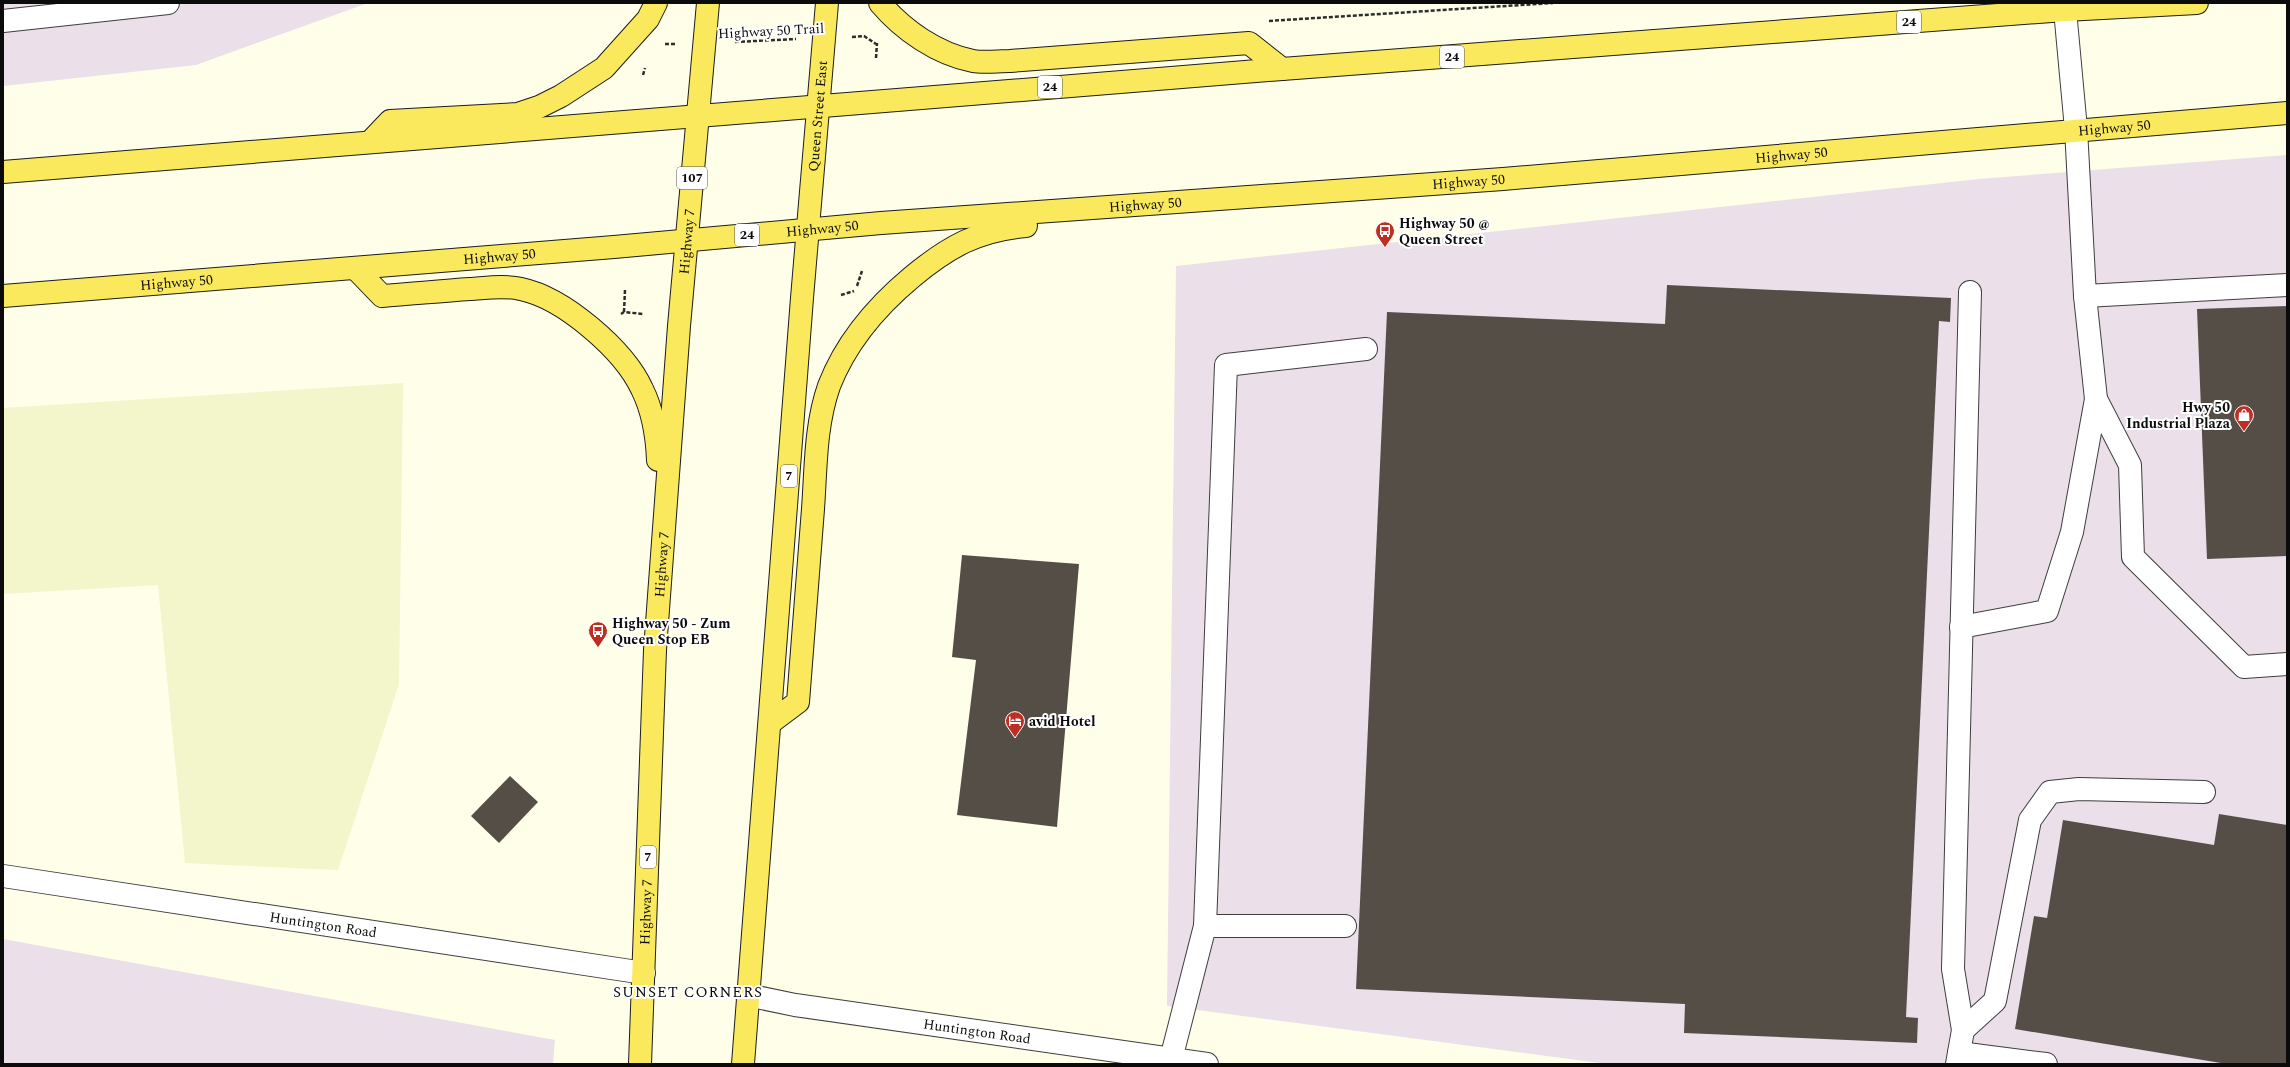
<svg xmlns="http://www.w3.org/2000/svg" width="2290" height="1067" font-family="Spectral,serif">
  <style>
    .industrial { fill: #ebdfea }
    .farmland { fill: #f3f5ca }
    .building { fill: #544e47 }
    .lines { fill: none; stroke-linecap: round; stroke-linejoin: round }
    .minor-casing { stroke: #3e3e3e; stroke-width: 24 }
    .major-casing { stroke: #1c1c1c; stroke-width: 24 }
    .path { stroke: #2d2d2d; stroke-width: 2.5; stroke-dasharray: 4 2; stroke-linecap: butt }
    .minor { stroke: #fff; stroke-width: 22 }
    .major { stroke: #fbe95d; stroke-width: 22 }
    .labels { text-anchor: middle; dominant-baseline: central; stroke-width: 4; stroke-linejoin: round; paint-order: stroke }
    .shield { fill: #fff; stroke: #545454; stroke-width: 1 }
    .shield-label { font-size: 13px; font-weight: bold; fill: #0b0b0b }
    .street-label { font-size: 14px; fill: #0b0b0b; stroke: #fff }
    .poi-label { font-size: 14px; font-weight: bold; fill: #0b0b0b; stroke: #fff; text-anchor: start }
    .neighbourhood-label { font-size: 15px; letter-spacing: 1px; fill: #0b0b0b; stroke: #fff }
  </style>
  <rect width="100%" height="100%" fill="#fffee9"/>
  <g class="industrial">
    <polygon points="3,3 368,3 196,65 3,86"/>
    <polygon points="2287,155 2287,1064 1607,1064 1167,1006 1176,266 1979,179"/>
    <polygon points="3,939 555,1040 553,1064 3,1064"/>
  </g>
  <polygon class="farmland" points="403,383 399,684 338,870 185,863 158,585 3,594 3,408"/>
  <g class="building">
    <polygon points="1667,285 1951,298 1950,322 1939,321 1906,1017 1918,1018 1917,1043 1684,1033 1685,1004 1356,989 1387,312 1665,324"/>
    <polygon points="2287,306 2287,556 2207,559 2197,309"/>
    <polygon points="962,555 1079,564 1057,827 957,815 976,660 952,657"/>
    <polygon points="510,776 538,802 499,843 471,816"/>
    <polygon points="2219,814 2287,825 2287,1064 2227,1064 2015,1029 2034,916 2047,918 2063,820 2214,845"/>
  </g>
  <g class="lines">
    <g class="minor-casing">
      <g id="minor">
        <polyline points="2065,10 2076,129 2085,296 2287,285"/>
        <polyline points="3,21 168,3"/>
        <polyline points="2096,399 2130,465 2133,557 2244,667 2287,664"/>
        <polyline points="1961,627 2047,611 2072,532 2096,399 2085,296"/>
        <path id="s1" d="M 3,876 L 644,973"/>
        <polyline points="1205,926 1345,926"/>
        <path id="s2" d="M 747,995 L 795,1005 L 1207,1064"/>
        <polyline points="1963,1030 1995,1001 2030,820 2050,792 2079,789 2204,792"/>
        <polyline points="1959,1053 2046,1064"/>
        <polyline points="1171,1059 1205,926 1226,365 1366,349"/>
        <polyline points="1957,1064 1963,1030 1953,969 1970,292"/>
      </g>
    </g>
    <g class="major-casing">
      <g id="major">
        <path d="M 880,3 C 903,30 937,54 973,61 C 984,63 998,61 1010,61 L 1249,43 L 1282,69"/>
        <polyline points="371,141 390,121 518,114 539,107 561,96 604,68 648,19 656,3"/>
        <polyline points="3,172 1282,69 2065,10 2197,3"/>
        <path d="M 355,268 L 382,296 C 411,294 440,291 470,289 C 486,288 505,285 521,289 C 564,298 624,350 642,389 C 653,411 657,435 658,460"/>
        <path id="s3" d="M 3,296 L 614,247 L 881,223 L 1503,179 L 2287,113"/>
        <path d="M 770,723 L 798,702 C 803,638 808,573 813,509 C 816,468 815,426 829,386 C 846,342 876,307 912,277 C 948,247 978,230 1026,226"/>
        <path id="s4" d="M 640,1064 L 655,650 L 679,326 L 708,3"/>
        <path id="s5" d="M 743,1064 L 802,298 L 827,3"/>
      </g>
    </g>
    <g class="path">
      <polyline points="1269,21 1553,3"/>
      <polyline points="852,37 864,36 876,44"/>
      <polyline points="735,42 796,39"/>
      <polyline points="665,44 676,44"/>
      <polyline points="876,58 877,43"/>
      <polyline points="643,75 645,68"/>
      <polyline points="857,286 862,271"/>
      <polyline points="841,295 854,291"/>
      <polyline points="624,312 625,290"/>
      <polyline points="621,314 624,312 643,314"/>
    </g>
    <use href="#minor" class="minor"/>
    <use href="#major" class="major"/>
  </g>
  <defs>
    <g id="bus-pin" transform="scale(1)"><path d="M0 17L-7.5 6A9.5 9.5 0 1 1 7.5 6Z" fill="#bc2f22" stroke="#fff"/><path d="M-5-6H5V4H4V6H2V4H-2V6H-4V4H-5ZM-3.5-4V0h7V-4ZM-3.5 1.2v1.5H-2V1.2ZM2 1.2v1.5H3.5V1.2Z" fill="#fff"/></g>
    <g id="shop-pin" transform="scale(1)"><path d="M0 17L-7.5 6A9.5 9.5 0 1 1 7.5 6Z" fill="#bc2f22" stroke="#fff"/><path d="M-5-2.5h2.3a2.7 3.5 0 0 1 5.4 0H5L5.5 6h-11ZM-1.5-2.5h3a1.5 2.3 0 0 0-3 0Z" fill="#fff"/></g>
    <g id="hotel-pin" transform="scale(1)"><path d="M0 17L-7.5 6A9.5 9.5 0 1 1 7.5 6Z" fill="#bc2f22" stroke="#fff"/><path d="M-6-4.5h1.5V1H6V5H4.5V3h-9V5H-6ZM-4 0a1.8 1.8 0 1 1 3.6 0ZM.5 0V-2.5h3Q6-2.5 6 0Z" fill="#fff"/></g>
  </defs>
  <g fill-rule="evenodd">
    <use href="#bus-pin" x="1385" y="231"/>
    <use href="#shop-pin" x="2244" y="415"/>
    <use href="#bus-pin" x="598" y="631"/>
    <use href="#hotel-pin" x="1015" y="721"/>
  </g>
  <g class="labels">
    <g class="shield">
      <rect x="1897" y="11" width="24" height="22" rx="3"/>
      <rect x="1440" y="46" width="24" height="22" rx="3"/>
      <rect x="1038" y="76" width="24" height="22" rx="3"/>
      <rect x="677" y="167" width="30" height="22" rx="3"/>
      <rect x="735" y="224" width="24" height="22" rx="3"/>
      <rect x="781" y="465" width="16" height="22" rx="3"/>
      <rect x="640" y="846" width="16" height="22" rx="3"/>
    </g>
    <g class="shield-label">
      <text x="1909" y="22">24</text>
      <text x="1452" y="57">24</text>
      <text x="1050" y="87">24</text>
      <text x="692" y="178">107</text>
      <text x="747" y="235">24</text>
      <text x="789" y="476">7</text>
      <text x="648" y="857">7</text>
    </g>
    <g class="street-label">
      <text transform="translate(771 31) rotate(-3)">Highway 50 Trail</text>
      <text stroke="none"><textPath href="#s5" startOffset="951">Queen Street East</textPath></text>
      <text stroke="none"><textPath href="#s3" startOffset="2118">Highway 50</textPath></text>
      <text stroke="none"><textPath href="#s3" startOffset="1794">Highway 50</textPath></text>
      <text stroke="none"><textPath href="#s3" startOffset="1470">Highway 50</textPath></text>
      <text stroke="none"><textPath href="#s3" startOffset="1146">Highway 50</textPath></text>
      <text stroke="none"><textPath href="#s3" startOffset="822">Highway 50</textPath></text>
      <text stroke="none"><textPath href="#s4" startOffset="824">Highway 7</textPath></text>
      <text stroke="none"><textPath href="#s3" startOffset="498">Highway 50</textPath></text>
      <text stroke="none"><textPath href="#s3" startOffset="174">Highway 50</textPath></text>
      <text stroke="none"><textPath href="#s4" startOffset="500">Highway 7</textPath></text>
      <text stroke="none"><textPath href="#s4" startOffset="152">Highway 7</textPath></text>
      <text stroke="none"><textPath href="#s1" startOffset="324">Huntington Road</textPath></text>
      <text stroke="none"><textPath href="#s2" startOffset="233">Huntington Road</textPath></text>
    </g>
    <g class="poi-label">
      <text x="1399" y="223">Highway 50 @<tspan x="1399" dy="16">Queen Street</tspan></text>
      <text x="2230" y="407" text-anchor="end">Hwy 50<tspan x="2230" dy="16">Industrial Plaza</tspan></text>
      <text x="612" y="623">Highway 50 - Zum<tspan x="612" dy="16">Queen Stop EB</tspan></text>
      <text x="1029" y="721">avid Hotel</text>
    </g>
    <g class="neighbourhood-label">
      <text x="688" y="992">SUNSET CORNERS</text>
    </g>
  </g>
  <rect width="2290" height="1067" fill="none" stroke="#0b0b0b" stroke-width="8"/>
</svg>
